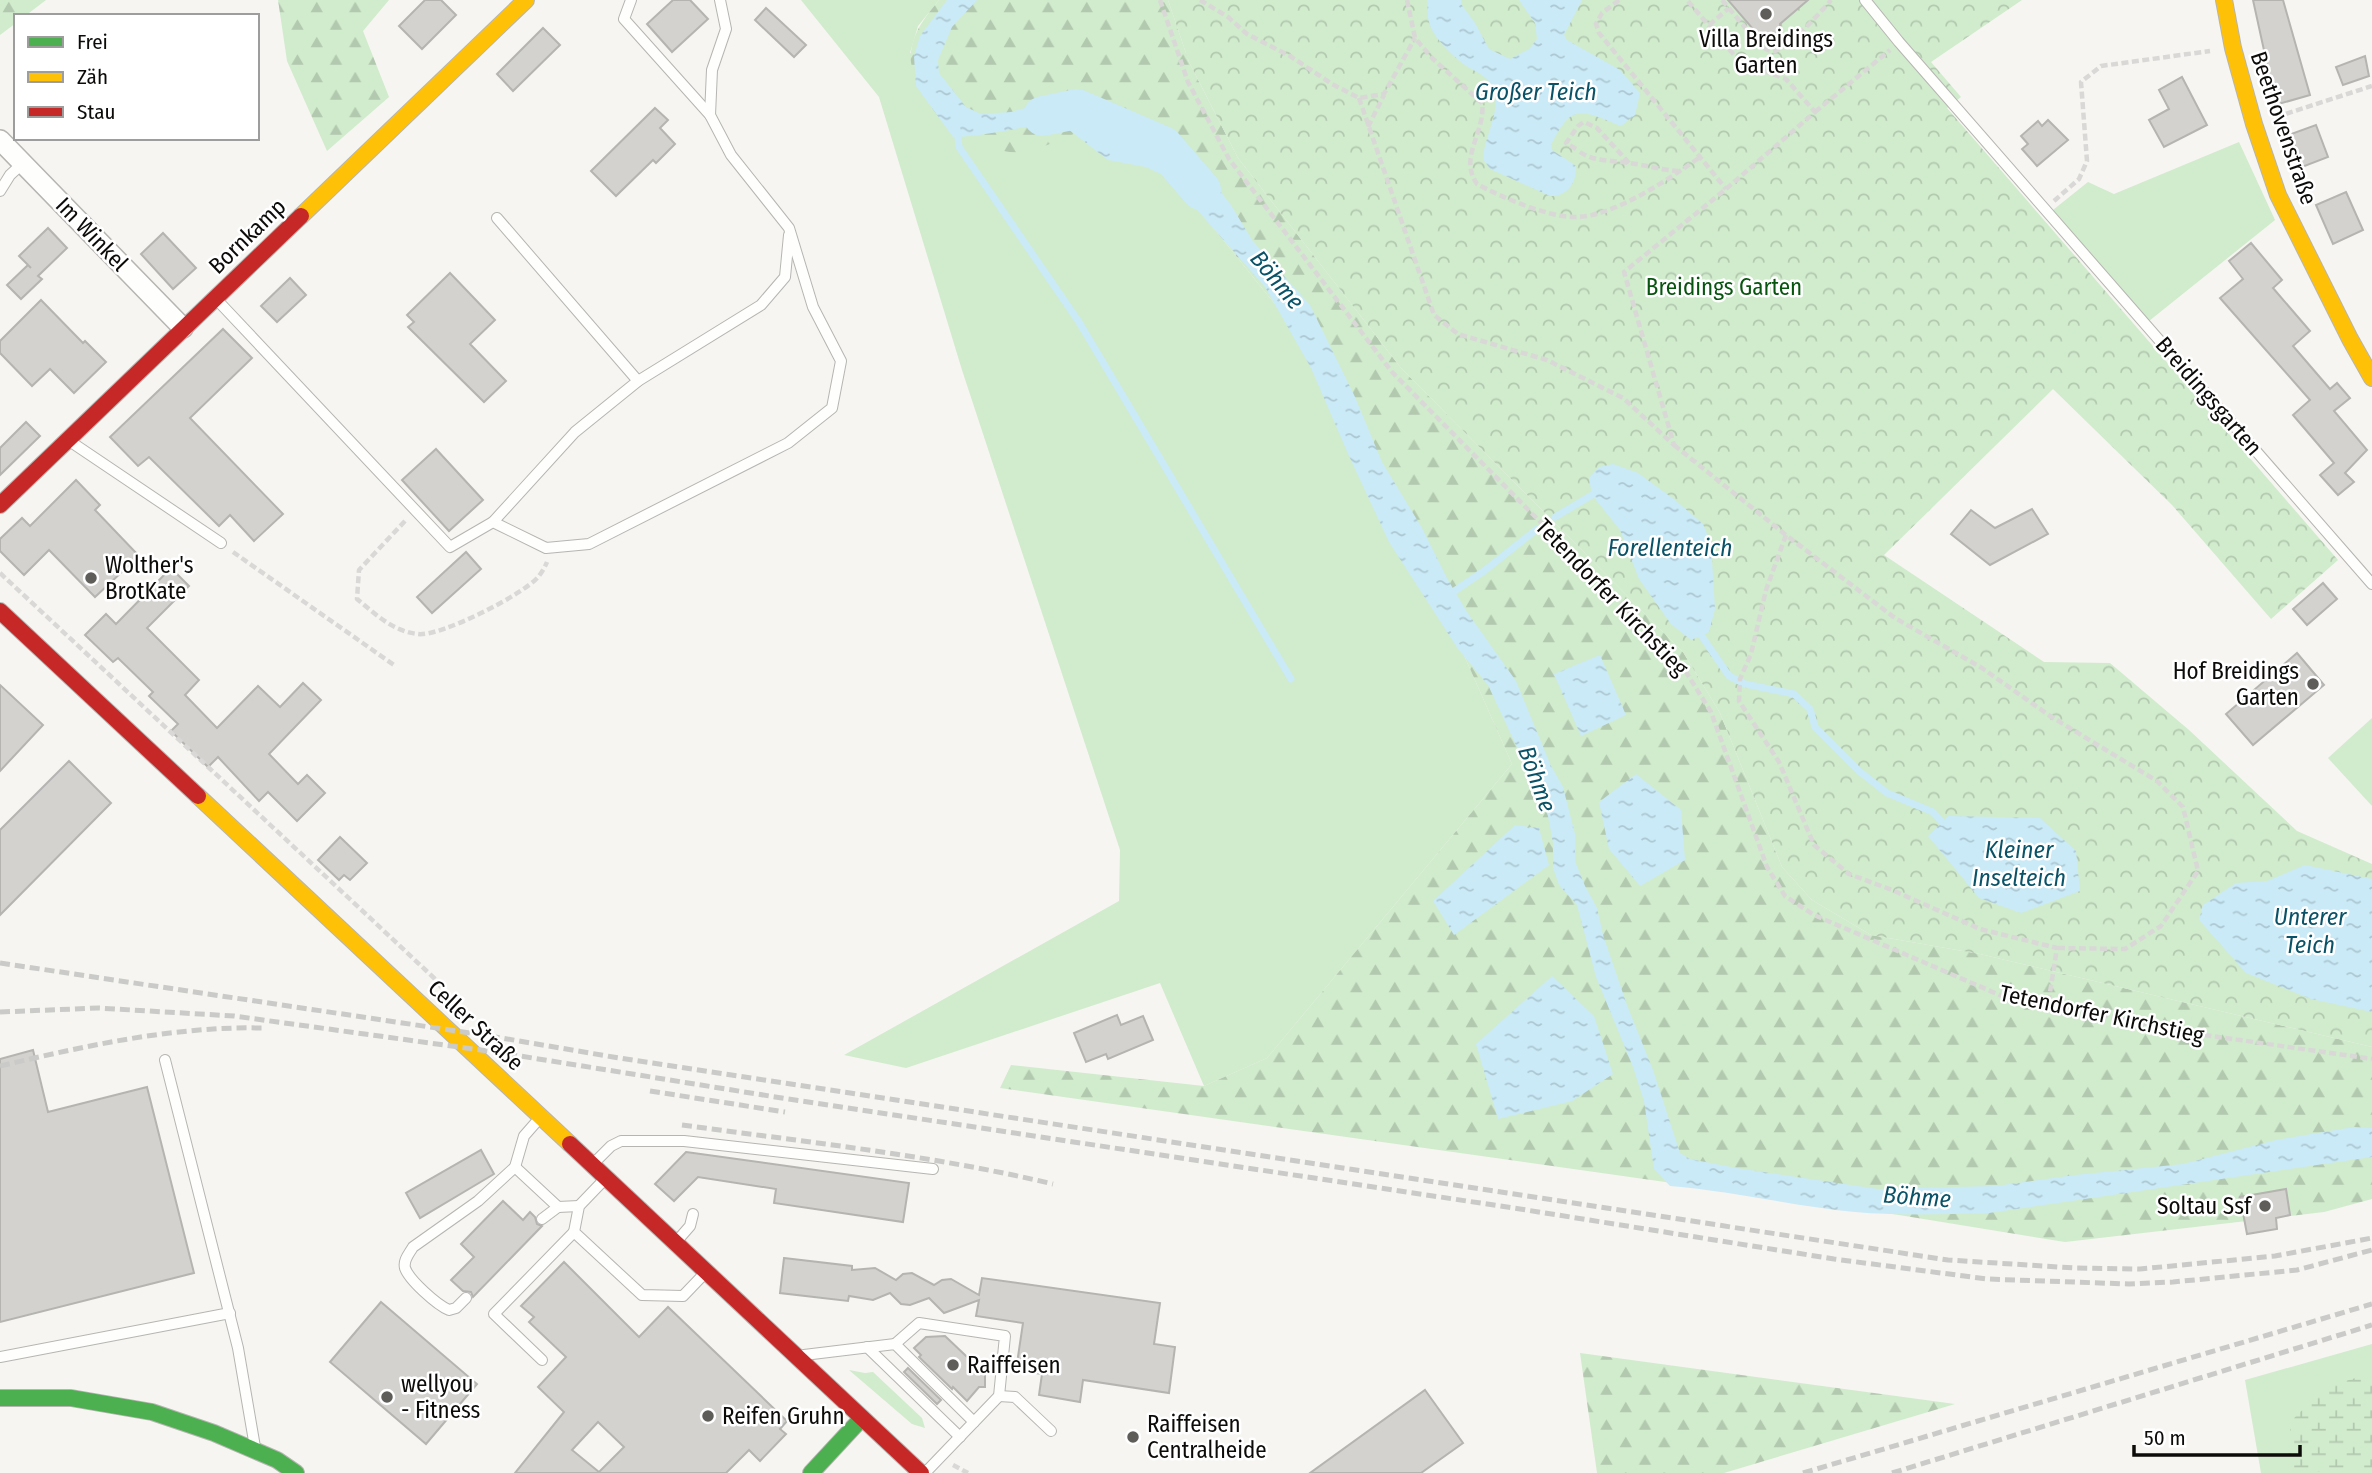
<svg xmlns="http://www.w3.org/2000/svg" width="2372" height="1473" font-family="'Fira Sans Condensed',sans-serif">
  <style>
    .green { fill: #d1ebcd }
    .forest { fill: url(#forest-firs) }
    .wetland { fill: url(#wetland-marsh) }
    .park { fill: url(#park-crowns) }
    .water { fill: url(#water-ripples) }
    .lines { fill: none; stroke-linecap: round; stroke-linejoin: round }
    .stream { stroke: #caeaf7; stroke-width: 7 }
    .river { stroke: #caeaf7; stroke-width: 40 }
    .building { fill: #d3d2cf; stroke: #b5b4b1; stroke-width: 2; fill-rule: evenodd }
    .lane-casing { stroke: #b6b5b2; stroke-width: 12 }
    .street-casing { stroke: #b6b5b2; stroke-width: 22 }
    .fast-casing { stroke: #b6b5b2; stroke-width: 18 }
    .slow-casing { stroke: #b6b5b2; stroke-width: 18 }
    .jam-casing { stroke: #b6b5b2; stroke-width: 18 }
    .path { stroke: #d9d8d7; stroke-width: 4.5; stroke-dasharray: 7 3.5; stroke-linecap: butt }
    .lane { stroke: #fefefd; stroke-width: 10 }
    .street { stroke: #fefefd; stroke-width: 19 }
    .fast { stroke: #4caf50; stroke-width: 16 }
    .slow { stroke: #ffc107; stroke-width: 16 }
    .jam { stroke: #c62828; stroke-width: 16 }
    .rail { stroke: #cacac8; stroke-width: 5; stroke-dasharray: 10 5; stroke-linecap: butt }
    .poi-dot { fill: #5e5d5a; stroke: #fff; stroke-width: 2.5 }
    .labels { text-anchor: middle; dominant-baseline: central; stroke-width: 5; stroke-linejoin: round; paint-order: stroke }
    .poi-label { font-size: 23px; fill: #0c0b09; stroke: #fff; text-anchor: start }
    .street-label { font-size: 23px; fill: #0c0b09; stroke: #fff }
    .park-label { font-size: 23px; fill: #085510; stroke: #fff }
    .water-label { font-size: 24px; font-style: italic; fill: #0a5267; stroke: #fff }
  </style>
  <defs>
    <pattern id="forest-firs" width="22" height="20" patternUnits="userSpaceOnUse" patternTransform="scale(1.75)"><rect width="22" height="20" fill="#d1ebcd"/><path d="M5 1l3.5 6h-7zM16 11l3.5 6h-7z" fill="#b2c8af"/></pattern>
    <pattern id="wetland-marsh" width="20" height="14" patternUnits="userSpaceOnUse" patternTransform="scale(1.75)"><rect width="20" height="14" fill="#d1ebcd"/><path d="M1 5h8M5 5V1M11 12h8M15 12V8" fill="none" stroke="#b2c8af"/></pattern>
    <pattern id="park-crowns" width="20" height="18" patternUnits="userSpaceOnUse" patternTransform="scale(1.75)"><rect width="20" height="18" fill="#d1ebcd"/><path d="M2 6a3 3 0 1 1 6 0M12 15a3 3 0 1 1 6 0" fill="none" stroke="#b2c8af"/></pattern>
    <pattern id="water-ripples" width="26" height="14" patternUnits="userSpaceOnUse" patternTransform="scale(1.75)"><rect width="26" height="14" fill="#caeaf7"/><path d="M2 4q2-2 4 0t4 0M15 11q2-2 4 0t4 0" fill="none" stroke="#acc7d2"/></pattern>
  </defs>
  <rect width="100%" height="100%" fill="#f6f5f1"/>
  <g class="green">
    <polygon points="801,0 939,0 918,26 910,53 1153,153 1295,329 1452,628 1512,764 1267,1058 1204,1086 1160,983 906,1068 844,1055 1119,901 1120,850 962,370 879,97"/>
    <polygon points="2239,142 2275,220 2149,321 2053,210 2088,182 2114,194"/>
    <polygon points="2372,718 2372,806 2328,758"/>
    <polygon points="2372,1344 2372,1473 2261,1473 2245,1380"/>
    <polygon points="849,1370 865,1373 873,1372 922,1418 925,1428 912,1424"/>
  </g>
  <g class="forest">
    <polygon points="0,0 46,0 25,16 16,16 16,23 0,35"/>
    <polygon points="278,0 389,0 363,31 389,97 327,151 287,61"/>
    <path d="M 939,0 L 1168,0 L 1189,62 L 1238,158 L 1401,368 L 1683,652 L 1720,713 L 1782,867 L 1812,900 L 1871,935 L 1980,954 L 2372,1047 L 2372,1199 L 2324,1212 L 2065,1242 L 1899,1215 L 1000,1088 L 1011,1065 L 1204,1086 L 1267,1058 L 1512,764 L 1452,628 L 1295,329 L 1153,153 L 1090,127 C 1075,133 1031,154 1019,153 C 999,152 963,140 948,127 C 932,112 907,74 911,51 C 914,30 926,16 939,0 Z"/>
    <polygon points="1580,1353 1955,1404 1724,1473 1597,1473"/>
  </g>
  <path class="wetland" d="M 2372,1373 L 2372,1468 C 2343,1472 2316,1473 2287,1470 L 2291,1421 L 2326,1387 Z"/>
  <polygon class="park" points="1168,0 2022,0 1931,62 1961,97 1947,108 2338,560 2271,619 2172,505 2053,389 1884,555 2044,662 2110,663 2189,730 2297,831 2372,864 2372,1047 1980,954 1871,935 1812,900 1782,867 1720,713 1683,652 1401,368 1238,158 1189,62"/>
  <g class="water">
    <path d="M 947,0 L 977,0 L 952,27 L 938,60 L 939,73 L 966,107 L 981,114 L 1011,112 L 1040,104 L 1070,103 L 1088,111 L 1109,127 L 1173,152 L 1213,182 L 1231,205 L 1252,240 L 1310,305 L 1355,397 L 1382,462 L 1422,528 L 1448,580 L 1467,612 L 1516,681 L 1551,766 L 1563,787 L 1575,834 L 1575,861 L 1585,886 L 1597,908 L 1603,935 L 1627,1005 L 1653,1070 L 1680,1153 L 1690,1159 L 1736,1168 L 1878,1189 L 1996,1186 L 2075,1175 L 2183,1164 L 2276,1140 L 2354,1127 L 2372,1128 L 2372,1157 L 1989,1213 C 1945,1214 1900,1216 1855,1212 C 1793,1206 1732,1191 1670,1186 L 1654,1169 L 1644,1101 L 1633,1067 L 1596,977 L 1577,905 L 1559,885 L 1553,868 L 1553,843 L 1548,816 L 1535,786 L 1488,685 L 1458,649 L 1389,542 L 1349,456 L 1311,368 L 1265,287 L 1169,178 L 1146,167 L 1108,160 L 1059,122 C 1023,126 988,136 953,137 L 916,86 L 914,56 L 920,36 Z"/>
    <path d="M 1427,0 L 1461,0 L 1461,4 L 1475,23 L 1489,49 L 1510,59 L 1529,49 L 1537,39 L 1535,23 L 1519,0 L 1582,0 L 1564,35 L 1567,40 L 1620,70 L 1640,93 L 1635,115 L 1621,126 C 1581,110 1572,102 1551,145 L 1552,150 L 1576,166 C 1577,182 1567,197 1550,196 L 1490,169 L 1483,159 C 1484,136 1501,113 1494,90 C 1489,75 1474,72 1462,63 C 1451,54 1432,36 1429,22 C 1427,15 1428,7 1427,0 Z"/>
    <polygon points="1613,464 1638,473 1675,500 1703,524 1711,544 1715,609 1709,632 1691,640 1671,624 1639,579 1620,530 1592,495 1589,478 1599,467"/>
    <polygon points="1600,655 1626,715 1581,736 1554,674"/>
    <polygon points="1636,774 1681,810 1685,860 1640,886 1609,849 1599,802"/>
    <polygon points="1948,816 2040,818 2076,851 2080,891 2021,913 1979,898 1928,836"/>
    <polygon points="1515,825 1539,828 1549,865 1454,935 1433,901"/>
    <polygon points="2305,865 2372,879 2372,1012 2311,999 2246,973 2199,920 2203,905 2236,883 2267,881"/>
    <polygon points="1552,976 1594,1016 1613,1074 1572,1101 1498,1119 1476,1044"/>
  </g>
  <g class="lines">
    <g class="stream">
      <polyline points="957,129 959,147 1079,322 1291,679"/>
      <polyline points="1555,517 1592,495"/>
      <polyline points="1450,594 1484,571 1537,529"/>
      <polyline points="1701,635 1729,676 1745,684 1794,694 1810,709 1815,727 1859,771 1887,793 1933,812 1942,822"/>
    </g>
    <polyline class="river" points="1043,116 1077,109 1163,146 1201,190"/>
  </g>
  <g class="building">
    <polygon points="425,0 441,0 456,15 422,49 399,26"/>
    <polygon points="673,0 690,0 708,19 672,52 647,24"/>
    <polygon points="1728,0 1808,0 1780,24 1782,40 1777,46 1773,47 1765,43"/>
    <polygon points="2253,0 2283,0 2310,95 2275,105 2264,65 2267,64"/>
    <polygon points="766,8 806,45 794,57 755,20"/>
    <polygon points="543,28 560,45 513,91 497,74"/>
    <polygon points="2365,56 2369,76 2343,85 2336,67"/>
    <polygon points="2182,77 2207,125 2164,147 2149,120 2169,109 2159,90"/>
    <polygon points="655,108 668,120 660,128 675,144 656,163 653,160 616,196 591,171"/>
    <polygon points="2048,120 2068,140 2037,166 2022,149 2028,144 2021,136 2038,121 2042,126"/>
    <polygon points="2316,125 2328,157 2302,167 2291,134"/>
    <polygon points="2346,192 2363,230 2333,244 2316,205"/>
    <polygon points="48,228 67,248 38,276 42,279 21,299 7,285 28,265 31,268 19,256"/>
    <polygon points="163,233 196,268 173,289 141,254"/>
    <polygon points="2251,243 2282,280 2273,288 2310,331 2293,346 2330,389 2337,383 2350,398 2334,411 2367,450 2345,473 2354,482 2338,495 2320,475 2334,463 2293,415 2310,400 2220,298 2243,279 2229,261"/>
    <polygon points="450,273 495,320 470,344 506,381 484,402 408,327 414,322 407,315"/>
    <polygon points="290,278 306,295 277,322 261,306"/>
    <polygon points="41,300 83,343 85,341 106,362 74,393 50,369 32,386 0,353 0,341"/>
    <polygon points="223,329 252,358 190,418 283,514 254,541 230,515 219,526 149,457 138,466 110,437"/>
    <polygon points="26,422 40,436 0,475 0,448"/>
    <polygon points="436,449 483,500 449,531 402,480"/>
    <polygon points="76,480 100,505 95,510 139,556 95,597 49,550 24,575 0,551 0,539 22,518 30,526"/>
    <polygon points="2032,509 2048,534 1990,565 1951,534 1971,510 1995,528"/>
    <polygon points="466,552 481,569 432,613 417,597"/>
    <polygon points="171,568 189,586 147,628 199,680 185,695 217,728 258,686 280,707 303,683 321,700 269,754 298,784 307,775 325,793 297,821 268,792 259,801 218,757 208,767 171,731 178,724 149,696 153,692 118,658 113,662 85,635 106,614 116,624"/>
    <polygon points="2323,583 2337,599 2307,625 2293,609"/>
    <polygon points="2297,653 2324,685 2253,745 2226,714"/>
    <polygon points="0,685 43,725 0,771"/>
    <polygon points="69,761 111,803 0,915 0,830"/>
    <polygon points="340,837 367,863 350,880 344,875 339,880 318,860"/>
    <polygon points="1117,1015 1121,1025 1143,1016 1153,1040 1108,1059 1106,1054 1086,1062 1074,1033"/>
    <polygon points="33,1050 48,1112 147,1087 194,1273 0,1322 0,1059"/>
    <polygon points="481,1150 494,1174 420,1218 406,1193"/>
    <polygon points="686,1152 909,1183 903,1222 774,1203 776,1189 698,1177 674,1201 655,1184"/>
    <polygon points="2286,1189 2290,1215 2276,1218 2277,1229 2247,1234 2240,1197"/>
    <polygon points="503,1201 523,1220 530,1212 535,1217 537,1224 542,1226 473,1297 471,1292 463,1291 451,1280 474,1257 461,1244"/>
    <polygon points="784,1258 852,1266 852,1270 875,1268 896,1280 903,1274 912,1273 934,1285 942,1280 951,1279 979,1295 982,1278 1160,1303 1154,1344 1175,1347 1169,1393 1083,1380 1080,1402 1039,1395 1042,1374 1016,1370 1023,1323 976,1316 979,1300 944,1313 929,1298 910,1305 901,1304 890,1293 873,1300 849,1296 848,1301 780,1293"/>
    <path d="M 564,1262 L 639,1337 L 668,1307 L 787,1421 L 780,1429 L 786,1434 L 760,1461 L 749,1450 L 726,1473 L 515,1473 L 564,1412 L 538,1387 L 566,1357 L 529,1322 L 534,1317 L 521,1306 ZM 598,1422 L 624,1447 L 599,1472 L 572,1450 Z"/>
    <polygon points="381,1302 477,1384 426,1444 330,1362"/>
    <polygon points="945,1336 985,1374 985,1387 979,1387 967,1401 953,1387 952,1389 919,1357 921,1355 914,1348 926,1337"/>
    <polygon points="908,1368 941,1400 937,1404 904,1372"/>
    <polygon points="1425,1390 1463,1443 1421,1473 1310,1473"/>
  </g>
  <g class="lines">
    <g class="lane-casing">
      <g id="lane">
        <polyline points="1865,0 1899,42 2372,584"/>
        <polyline points="710,115 712,70 726,29 720,0"/>
        <polyline points="0,191 10,175 23,163"/>
        <polyline points="497,218 638,381"/>
        <polyline points="218,301 450,547 493,522 546,548 589,544 788,443 832,408 841,361 813,307 789,228 731,155 710,115 624,19 631,0"/>
        <polyline points="71,442 221,543"/>
        <polyline points="493,522 575,432 638,381 761,305 785,277 789,235"/>
        <polyline points="165,1060 238,1348 255,1447"/>
        <polyline points="593,1164 611,1146 621,1141 684,1141 933,1169"/>
        <polyline points="515,1167 558,1207 579,1206"/>
        <polyline points="603,1181 579,1206 574,1232 642,1295 683,1296 705,1273"/>
        <polyline points="542,1219 558,1207"/>
        <polyline points="676,1242 690,1226 693,1214"/>
        <path d="M 466,1298 L 456,1308 L 449,1310 C 437,1305 409,1280 405,1268 C 403,1260 409,1254 413,1247 L 478,1201 L 515,1167 L 524,1136 L 538,1120"/>
        <polyline points="895,1344 919,1323 1005,1336 999,1396 974,1422"/>
        <polyline points="867,1347 960,1437"/>
        <polyline points="804,1355 895,1344 974,1422 925,1473"/>
        <polyline points="0,1357 230,1313"/>
        <polyline points="542,1360 494,1314 574,1232"/>
        <polyline points="999,1396 1015,1397 1051,1431"/>
      </g>
    </g>
    <g class="street-casing">
      <polyline id="street" points="0,140 183,328"/>
    </g>
    <g class="fast-casing">
      <g id="fast">
        <polyline points="0,1398 71,1398 152,1412 214,1433 277,1460 296,1473"/>
        <polyline points="811,1473 862,1418"/>
      </g>
    </g>
    <g class="slow-casing">
      <g id="slow">
        <polyline points="2224,0 2233,48 2254,124 2278,195 2350,339 2372,378"/>
        <polyline points="301,216 526,0"/>
        <polyline points="198,796 570,1144"/>
      </g>
    </g>
    <g class="jam-casing">
      <g id="jam">
        <polyline points="0,505 301,216"/>
        <polyline points="0,611 198,796"/>
        <polyline points="570,1144 921,1473"/>
      </g>
    </g>
    <g class="path">
      <polyline points="1160,0 1188,82 1229,159 1392,372 1681,664 1711,712 1767,867 1785,896 1814,915 2002,996 2205,1035 2372,1059"/>
      <polyline points="1200,0 1228,17 1247,34 1290,56 1332,84 1359,98 1384,94 1415,38"/>
      <path d="M 1407,0 L 1415,38 L 1432,58 L 1482,103 C 1486,132 1458,157 1477,184 C 1501,197 1548,217 1574,217 C 1612,218 1669,179 1700,157"/>
      <polyline points="1619,0 1602,13 1596,24 1599,33 1726,189"/>
      <path d="M 1722,0 L 1759,44 C 1764,48 1769,52 1775,51 C 1789,47 1821,12 1831,0"/>
      <polyline points="1709,25 1729,8"/>
      <polyline points="1359,98 1434,315 1458,334 1547,360 1623,398 1674,445 1624,272 1726,189 1815,112 1786,79 1740,62 1687,0"/>
      <polyline points="1815,112 1890,50"/>
      <polyline points="2276,117 2372,86"/>
      <polyline points="1368,127 1384,95"/>
      <polyline points="1576,149 1566,143 1578,126 1584,122 1597,128 1629,163"/>
      <path d="M 1580,152 C 1595,162 1611,160 1629,163 C 1646,165 1661,170 1678,171"/>
      <polyline points="2054,201 2079,179 2087,161 2081,82 2101,66 2210,51"/>
      <polyline points="1674,445 1786,535 1895,618 1982,668 2050,716 2157,781 2183,807 2198,871 2161,926 2125,949 2057,948"/>
      <path d="M 405,521 L 359,570 L 357,599 C 375,614 394,632 418,634 C 440,637 525,594 539,576 C 542,572 545,567 547,562"/>
      <polyline points="1786,535 1766,590 1751,654 1740,679 1739,701 1779,762 1814,845 1849,874 1892,890 1980,929 2057,948 2048,1005"/>
      <polyline points="233,552 394,665"/>
      <polyline points="0,573 368,916 434,978 445,992"/>
      <polyline points="953,1465 968,1473"/>
    </g>
    <use href="#lane" class="lane"/>
    <use href="#street" class="street"/>
    <use href="#fast" class="fast"/>
    <use href="#slow" class="slow"/>
    <use href="#jam" class="jam"/>
    <g class="rail">
      <polyline points="0,963 490,1036 613,1057 1948,1260 2075,1268 2140,1269 2275,1256 2372,1238"/>
      <polyline points="0,1012 98,1008 234,1016 495,1052 788,1099 1520,1209 1834,1259 1987,1279 2129,1284 2173,1282 2297,1270 2372,1250"/>
      <path d="M 0,1066 C 85,1046 174,1026 262,1028"/>
      <polyline points="650,1091 785,1112"/>
      <path d="M 682,1125 C 806,1142 931,1155 1053,1184"/>
      <polyline points="1803,1473 2372,1304"/>
      <polyline points="1892,1473 2372,1325"/>
    </g>
  </g>
  <g class="poi-dot">
    <circle cx="1766" cy="14" r="7"/>
    <circle cx="91" cy="578" r="7"/>
    <circle cx="2313" cy="684" r="7"/>
    <circle cx="2265" cy="1206" r="7"/>
    <circle cx="953" cy="1365" r="7"/>
    <circle cx="387" cy="1397" r="7"/>
    <circle cx="708" cy="1416" r="7"/>
    <circle cx="1133" cy="1437" r="7"/>
  </g>
  <g class="labels">
    <g class="poi-label">
      <text x="1766" y="39" text-anchor="middle">Villa Breidings<tspan x="1766" dy="26">Garten</tspan></text>
      <text x="105" y="565">Wolther's<tspan x="105" dy="26">BrotKate</tspan></text>
      <text x="2299" y="671" text-anchor="end">Hof Breidings<tspan x="2299" dy="26">Garten</tspan></text>
      <text x="2251" y="1206" text-anchor="end">Soltau Ssf</text>
      <text x="967" y="1365">Raiffeisen</text>
      <text x="401" y="1384">wellyou<tspan x="401" dy="26">- Fitness</tspan></text>
      <text x="722" y="1416">Reifen Gruhn</text>
      <text x="1147" y="1424">Raiffeisen<tspan x="1147" dy="26">Centralheide</tspan></text>
    </g>
    <g class="street-label">
      <text transform="translate(2284 128) rotate(71)">Beethovenstraße</text>
      <text transform="translate(92 234) rotate(46)">Im Winkel</text>
      <text transform="translate(247 236) rotate(-44)">Bornkamp</text>
      <text transform="translate(2209 396) rotate(49)">Breidingsgarten</text>
      <text transform="translate(1612 597) rotate(46)">Tetendorfer Kirchstieg</text>
      <text transform="translate(2102 1014) rotate(12)">Tetendorfer Kirchstieg</text>
      <text transform="translate(476 1025) rotate(43)">Celler Straße</text>
    </g>
    <g class="park-label">
      <text x="1724" y="287">Breidings Garten</text>
    </g>
    <g class="water-label">
      <text x="1536" y="92">Großer Teich</text>
      <text transform="translate(1277 280) rotate(50)">Böhme</text>
      <text x="1670" y="548">Forellenteich</text>
      <text transform="translate(1537 779) rotate(70)">Böhme</text>
      <text x="2019" y="850">Kleiner<tspan x="2019" dy="28">Inselteich</tspan></text>
      <text x="2310" y="917">Unterer<tspan x="2310" dy="28">Teich</tspan></text>
      <text transform="translate(1917 1197) rotate(4)">Böhme</text>
    </g>
  </g>
  <rect x="14" y="14" width="245" height="126" fill="#ffffff" stroke="#9e9d9d" stroke-width="2"/>
  <rect x="28" y="37" width="35" height="10" fill="#4caf50" stroke="#9e9d9d" stroke-width="2"/>
  <text x="77" y="49" font-size="21" fill="#0c0b09">Frei</text>
  <rect x="28" y="72" width="35" height="10" fill="#ffc107" stroke="#9e9d9d" stroke-width="2"/>
  <text x="77" y="84" font-size="21" fill="#0c0b09">Zäh</text>
  <rect x="28" y="107" width="35" height="10" fill="#c62828" stroke="#9e9d9d" stroke-width="2"/>
  <text x="77" y="119" font-size="21" fill="#0c0b09">Stau</text>
  <path d="M2134 1445v10h166v-10" fill="none" stroke="#0c0b09" stroke-width="3.5"/>
  <text x="2144" y="1445" font-size="21" fill="#0c0b09" stroke="#ffffff" stroke-width="5" paint-order="stroke">50 m</text>
</svg>
